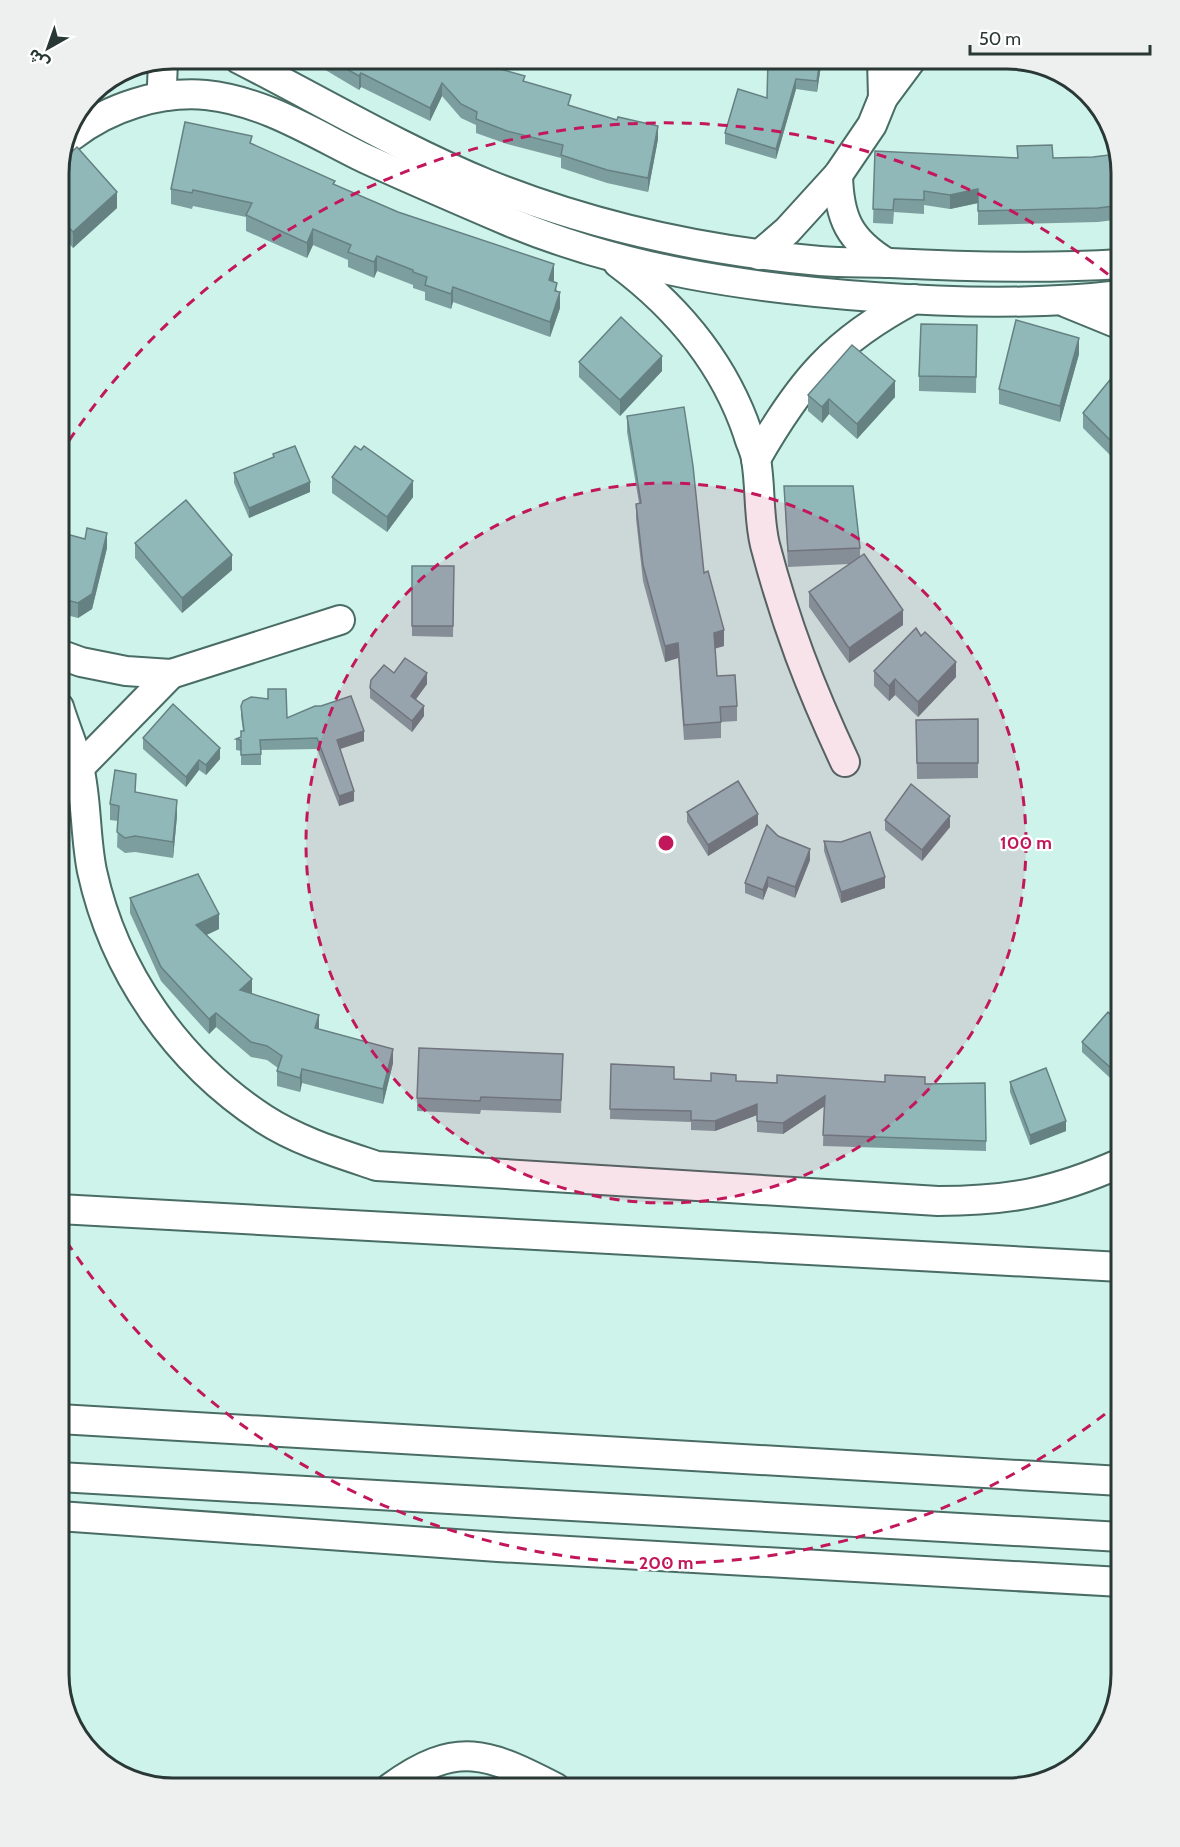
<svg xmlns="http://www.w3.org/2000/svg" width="1180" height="1847" font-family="Cabin,'Noto Sans Arabic',sans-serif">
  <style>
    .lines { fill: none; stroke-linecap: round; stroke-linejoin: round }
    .minor-casing { stroke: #496c64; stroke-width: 32 }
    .minor { stroke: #fff; stroke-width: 28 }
    .wall { fill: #7d9e9f }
    .shaded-wall { fill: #668182 }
    .building { fill: #91b8b9; stroke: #668182; stroke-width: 1.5 }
    .ring { fill: none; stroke: #c2185b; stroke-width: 3; stroke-dasharray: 10 8 }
    .rim { fill: none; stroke: #293834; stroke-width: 3 }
    .centre { fill: #c2185b; stroke: #fff; stroke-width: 3 }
    .ring-label { font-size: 18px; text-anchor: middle; font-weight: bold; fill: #c2185b; stroke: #fff; stroke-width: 4.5; stroke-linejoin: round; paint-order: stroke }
  </style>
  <rect width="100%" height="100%" fill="#cdf3ea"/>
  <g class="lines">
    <g class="minor-casing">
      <g id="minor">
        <path d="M 239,59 C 321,101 402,149 487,184 C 594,227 706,251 820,261 C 843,263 867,262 890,263 C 968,267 1044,269 1121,264"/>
        <polyline points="882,59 883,98"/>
        <polyline points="163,61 162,85 166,96"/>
        <path d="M 72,136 C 109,107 160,91 206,95 C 264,101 313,133 364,158 C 412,180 461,201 510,222 C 626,270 749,288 874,297 C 957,303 1039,305 1121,295"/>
        <path d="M 838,175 C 839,218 849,240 887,263"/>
        <polyline points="759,255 787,231 838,175 872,125 883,98 912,59"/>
        <path d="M 618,263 C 677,307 724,363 748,434 C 750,442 755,451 756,459 C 761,488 758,516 765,545 C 786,625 810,687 845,762"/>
        <polyline points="1067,303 1121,325"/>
        <path d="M 756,459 C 800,382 834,341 914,299"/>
        <polyline points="59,654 81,662 126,671 171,674 340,620"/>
        <path d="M 59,707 C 65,727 74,747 79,767 C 87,800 85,837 92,871 C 114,972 177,1062 264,1119 C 298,1141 338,1153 377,1166 L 938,1201 C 1010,1201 1055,1192 1121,1163"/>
        <polyline points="79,768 171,674"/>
        <polyline points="59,1209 1121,1267"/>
        <polyline points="59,1419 1121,1481"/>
        <polyline points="59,1477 1121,1537"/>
        <polyline points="59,1516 498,1547 1121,1582"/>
        <path d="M 390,1788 C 457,1739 488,1753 556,1788"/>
      </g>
    </g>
    <use href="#minor" class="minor"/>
  </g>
  <g class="wall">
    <polygon points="283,59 302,59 298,67"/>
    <polygon points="307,59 452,59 473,67 525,82 571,106 658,139 648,192 607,183 561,168 561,158 507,144 476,133 476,125 461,118 442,96 430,121 361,87 359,90"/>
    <polygon points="768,59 822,59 817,92 796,89 776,159 725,144 725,133 767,98"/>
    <polygon points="252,144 335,185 554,279 554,282 557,291 560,308 550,337 453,302 451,309 425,300 425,292 413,288 413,285 377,271 374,278 348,267 348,260 313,245 307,258 246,231 246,217 193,206 192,209 171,204 171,189"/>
    <polygon points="1017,146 1053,158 1122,173 1122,219 1098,222 978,225 978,203 950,209 924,205 924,214 894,212 893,224 873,223 875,151 1017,158"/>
    <polygon points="59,166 117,208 73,248 59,232"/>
    <polygon points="977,325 976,393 919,391 919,376"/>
    <polygon points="1079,354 1060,422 999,404 999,389"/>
    <polygon points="579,362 662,371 620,416 579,377"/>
    <polygon points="1122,365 1122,467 1083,428 1083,413"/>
    <polygon points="808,395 895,397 857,439 829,414 822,423 808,411"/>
    <polygon points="627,416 704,573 724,646 715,648 717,676 737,706 737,721 721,722 721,738 684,740 678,658 665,662 643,581 636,519 636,504 639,503 627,432"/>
    <polygon points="273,454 310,492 249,518 234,483 234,473 273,457"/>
    <polygon points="332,477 413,497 387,532 332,493"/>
    <polygon points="784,486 860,548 860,557 903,625 849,663 809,607 809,592 849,564 788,567"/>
    <polygon points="59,532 107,548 92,609 78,618 59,613"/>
    <polygon points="135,543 232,570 182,613 135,558"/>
    <polygon points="412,566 454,566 453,637 412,636"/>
    <polygon points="921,636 956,677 918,717 895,695 889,701 874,686 874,671"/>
    <polygon points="394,673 427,684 416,699 424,716 412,732 370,698 370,688"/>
    <polygon points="241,706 287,718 364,741 340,749 354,801 339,806 317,749 261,750 261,765 241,765 241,751 236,750 236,739 241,737 243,731 241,716"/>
    <polygon points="978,719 978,778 917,779 916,720"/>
    <polygon points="143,738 220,759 206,775 199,770 186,787 143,749"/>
    <polygon points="135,792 177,816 173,858 135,852 125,853 117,847 118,821 110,820 110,804"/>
    <polygon points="687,812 758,825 708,856 687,822"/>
    <polygon points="885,820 950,827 922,861 885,830"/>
    <polygon points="778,836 810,860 795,898 768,887 763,900 745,893 745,883"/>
    <polygon points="824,841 885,888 841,903 824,851"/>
    <polygon points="130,898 219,929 206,935 252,994 319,1029 393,1063 383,1104 302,1083 300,1092 277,1086 277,1071 278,1068 267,1060 251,1057 216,1027 209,1034 161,981 130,913"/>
    <polygon points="1121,975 1121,1004 1117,1002 1117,987"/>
    <polygon points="1121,1024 1121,1088 1082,1052 1082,1042"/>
    <polygon points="563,1054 561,1113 481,1110 480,1114 417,1111 417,1098"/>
    <polygon points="611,1064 674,1079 711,1081 777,1083 925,1084 986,1141 986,1151 823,1146 824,1106 783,1134 757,1132 757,1115 715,1131 691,1130 691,1122 610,1119"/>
    <polygon points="1010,1082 1066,1131 1030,1145 1010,1092"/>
  </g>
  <g class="shaded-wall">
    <polygon points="298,59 302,59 298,67"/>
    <polygon points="820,59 822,59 817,92 817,81"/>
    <polygon points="361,73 361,87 359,90 359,76"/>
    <polygon points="796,79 796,89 776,159 776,149"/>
    <polygon points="442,83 442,96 430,121 430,108"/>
    <polygon points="658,126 658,139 648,192 648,178"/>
    <polygon points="978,189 978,203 950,209 950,195"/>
    <polygon points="117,192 117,208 73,248 73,232"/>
    <polygon points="313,229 313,245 307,258 307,243"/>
    <polygon points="377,256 377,271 374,278 374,262"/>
    <polygon points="554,264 554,279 549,295 549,280"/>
    <polygon points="64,268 64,284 59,295 59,280"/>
    <polygon points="453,287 453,302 451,309 451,294"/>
    <polygon points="560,292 560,308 550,337 550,322"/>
    <polygon points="1079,338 1079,354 1060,422 1060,406"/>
    <polygon points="662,356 662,371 620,416 620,400"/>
    <polygon points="895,381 895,397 857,439 857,424"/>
    <polygon points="829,399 829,414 822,423 822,407"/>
    <polygon points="413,481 413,497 387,532 387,517"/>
    <polygon points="310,482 310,492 249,518 249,508"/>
    <polygon points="107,533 107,548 92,609 78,618 78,603"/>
    <polygon points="232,555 232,570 182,613 182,598"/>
    <polygon points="903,610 903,625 849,663 849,648"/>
    <polygon points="724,630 724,646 714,649 714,633"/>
    <polygon points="678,643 678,658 665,662 665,646"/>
    <polygon points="956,662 956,677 918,717 918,702"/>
    <polygon points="427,673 427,684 411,706 411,696"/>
    <polygon points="895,679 895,695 889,701 889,686"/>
    <polygon points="424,706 424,716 412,732 412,721"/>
    <polygon points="364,731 364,741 337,750 337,740"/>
    <polygon points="220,748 220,759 206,775 206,765"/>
    <polygon points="199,760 199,770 186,787 186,777"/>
    <polygon points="354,791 354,801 339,806 339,796"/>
    <polygon points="177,800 177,816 173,858 173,842"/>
    <polygon points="758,814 758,825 708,856 708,845"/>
    <polygon points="950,816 950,827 922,861 922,850"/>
    <polygon points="810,849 810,860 795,898 795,887"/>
    <polygon points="768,877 768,887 763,900 763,890"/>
    <polygon points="885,877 885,888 841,903 841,892"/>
    <polygon points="219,914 219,929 196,940 196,925"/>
    <polygon points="252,979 252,994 240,990"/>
    <polygon points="216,1013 216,1027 209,1034 209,1019"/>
    <polygon points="319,1015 319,1029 315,1028"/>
    <polygon points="393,1049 393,1063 383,1104 383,1089"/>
    <polygon points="302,1069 302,1083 300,1092 300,1078"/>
    <polygon points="825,1096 825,1106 783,1134 783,1123"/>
    <polygon points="757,1104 757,1115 715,1131 715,1121"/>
    <polygon points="1066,1121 1066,1131 1030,1145 1030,1135"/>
  </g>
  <g class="building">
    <polygon points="329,59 452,59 473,67 475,62 525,76 523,81 571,95 568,105 617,120 618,117 658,126 648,178 607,170 561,155 563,145 507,131 476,119 477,112 461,104 442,83 430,108 361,73 359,76"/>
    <polygon points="768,59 820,59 817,81 796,79 776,149 725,133 738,89 767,98"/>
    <polygon points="185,122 252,136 250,143 335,181 333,184 398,212 554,264 549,280 557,283 555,291 560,292 550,322 453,287 451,294 425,285 427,277 413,272 413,270 377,256 374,262 348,252 351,245 313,229 307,243 246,215 252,203 193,190 192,193 171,189"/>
    <polygon points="1052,145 1053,158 1093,157 1117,154 1122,173 1122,205 1098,208 978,211 978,189 950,195 924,191 924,200 894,199 893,210 873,209 875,151 1018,158 1017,146"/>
    <polygon points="77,147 117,192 73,232 59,217 59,166 61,162"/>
    <polygon points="59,258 64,260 64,268 59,280"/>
    <polygon points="621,317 662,356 620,400 579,362"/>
    <polygon points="1016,320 1079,338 1060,406 999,389"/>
    <polygon points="921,324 977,325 976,377 919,376"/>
    <polygon points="852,345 895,381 857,424 829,399 822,407 808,395"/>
    <polygon points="1122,365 1122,452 1083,413"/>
    <polygon points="684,407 693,466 704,573 708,571 724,630 714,633 717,676 735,675 737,706 720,707 721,722 684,725 678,643 665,646 643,565 636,504 641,503 627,416"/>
    <polygon points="295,446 310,482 249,508 234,473 274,457 273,454"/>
    <polygon points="355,446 361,450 364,446 413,481 387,517 332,477"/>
    <polygon points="784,486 853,486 860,548 788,551"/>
    <polygon points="186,500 232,555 182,598 135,543"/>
    <polygon points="87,528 107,533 92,594 78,603 59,598 59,532 85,539"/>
    <polygon points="864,554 903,610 849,648 809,592"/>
    <polygon points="412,566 454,566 453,626 412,626"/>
    <polygon points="916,628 921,636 925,632 956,662 918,702 895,679 889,686 874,671"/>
    <polygon points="405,658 427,673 411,696 424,706 412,721 370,688 371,680 384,665 394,673"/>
    <polygon points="268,689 286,689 287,718 315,706 321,706 351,696 364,731 337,740 354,791 339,796 317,738 260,740 261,754 241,755 241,740 236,739 241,737 241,731 244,731 241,706 243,701 251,697 268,699"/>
    <polygon points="173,704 220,748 206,765 199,760 186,777 143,738"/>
    <polygon points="978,719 978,763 917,763 916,720"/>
    <polygon points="115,770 136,774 135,792 177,800 173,842 135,836 125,838 117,832 119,806 110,804"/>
    <polygon points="738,781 758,814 708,845 687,812"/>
    <polygon points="911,784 950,816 922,850 885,820"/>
    <polygon points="767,825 778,836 810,849 795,887 768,877 763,890 745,883"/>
    <polygon points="870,832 885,877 841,892 824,841 841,842"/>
    <polygon points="198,874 219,914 196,925 252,979 240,990 319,1015 315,1028 393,1049 383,1089 302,1069 300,1078 277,1071 282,1056 267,1046 251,1042 216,1013 209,1019 161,967 130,898"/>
    <polygon points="1121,975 1121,989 1117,987"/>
    <polygon points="1108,1012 1121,1024 1121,1077 1082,1042"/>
    <polygon points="419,1048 563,1054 561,1100 481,1097 480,1101 417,1098"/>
    <polygon points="611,1064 674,1067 674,1079 711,1081 711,1073 736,1075 736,1081 777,1083 777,1075 885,1082 885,1075 925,1077 925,1084 985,1083 986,1141 823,1135 825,1096 783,1123 757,1121 757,1104 715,1121 691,1120 691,1111 610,1109"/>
    <polygon points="1046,1068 1066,1121 1030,1135 1010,1082"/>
  </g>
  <circle cx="666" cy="843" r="360" fill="#c2185b" fill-opacity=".12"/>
  <g class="ring">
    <circle cx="666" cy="843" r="360"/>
    <path d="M1119 1403A720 720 0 0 1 59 1230M59 456A720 720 0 0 1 1119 283"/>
  </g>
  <path d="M0 0H1180V1847H0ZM173 69H1007A104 104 0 0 1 1111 173V1674A104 104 0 0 1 1007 1778H173A104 104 0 0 1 69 1674V173A104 104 0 0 1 173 69Z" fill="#eeefef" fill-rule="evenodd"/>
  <path class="rim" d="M173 69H1007A104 104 0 0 1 1111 173V1674A104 104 0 0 1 1007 1778H173A104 104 0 0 1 69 1674V173A104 104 0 0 1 173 69Z"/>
  <circle cx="666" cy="843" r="9" class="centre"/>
  <g class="ring-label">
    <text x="1026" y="849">100 m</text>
    <text x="666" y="1569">200 m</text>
  </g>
  <g transform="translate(48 48) rotate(220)" stroke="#ffffff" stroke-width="4.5" paint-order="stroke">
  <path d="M0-4.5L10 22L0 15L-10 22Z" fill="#293834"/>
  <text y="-9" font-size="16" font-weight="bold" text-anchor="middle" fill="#293834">ش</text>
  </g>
  <path d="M970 45v9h180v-9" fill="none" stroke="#293834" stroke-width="3"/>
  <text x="979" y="45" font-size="18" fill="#293834" stroke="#ffffff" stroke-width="4.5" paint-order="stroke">50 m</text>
</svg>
